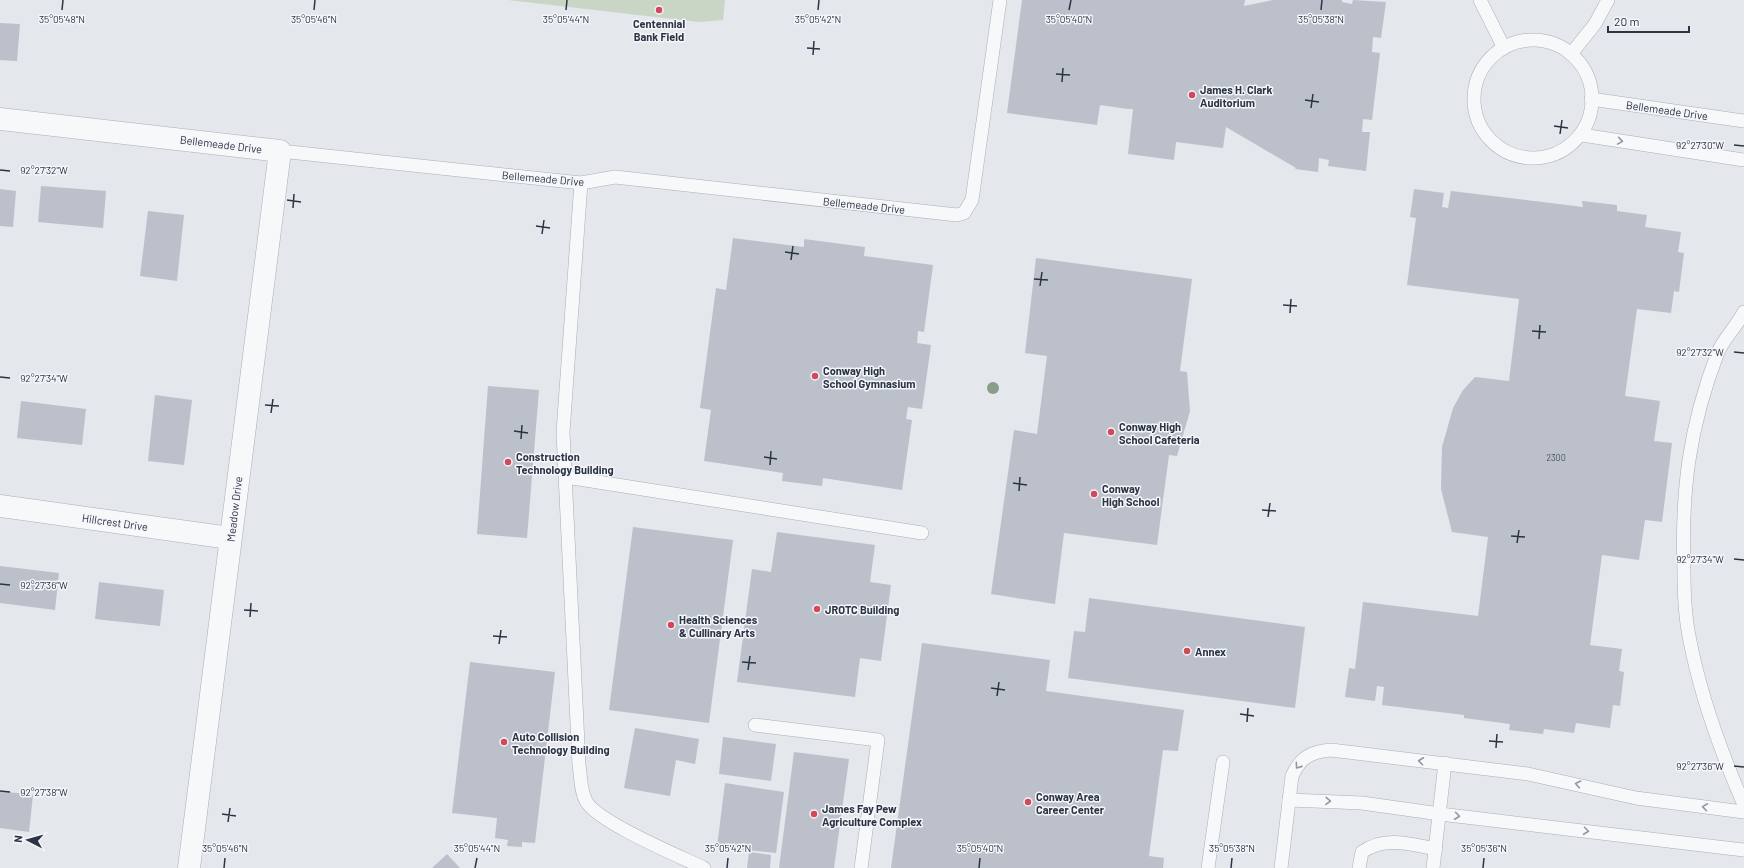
<svg xmlns="http://www.w3.org/2000/svg" width="1744" height="868" font-family="Barlow,sans-serif">
  <style>
    .green { fill: #c9d6c5 }
    .building { fill: #bbc0ca }
    .lines { fill: none; stroke-linecap: round; stroke-linejoin: round }
    .lane-casing { stroke: #a9aeb7; stroke-width: 14 }
    .street-casing { stroke: #a9aeb7; stroke-width: 23 }
    .lane { stroke: #f7f8fa; stroke-width: 13 }
    .street { stroke: #f7f8fa; stroke-width: 22 }
    .tree { fill: #899d89 }
    .oneway { stroke: #9196a0 }
    .ticks { fill: none; stroke: #2b3445; stroke-width: 1.5 }
    .poi-dot { fill: #d1495b; stroke: #f4f6f9; stroke-width: 1.5 }
    .labels { text-anchor: middle; dominant-baseline: central; stroke-width: 3; stroke-linejoin: round; paint-order: stroke }
    .number-label { font-size: 9px; fill: #4f5766 }
    .poi-label { font-size: 11px; font-weight: bold; fill: #2b3445; stroke: #f4f6f9; text-anchor: start }
    .street-label { font-size: 11px; fill: #2b3445; stroke: #f4f6f9 }
    .ticks-label { font-size: 10px; text-anchor: middle; fill: #2b3445; stroke: #f4f6f9; stroke-width: 3; stroke-linejoin: round; paint-order: stroke }
  </style>
  <rect width="100%" height="100%" fill="#e4e7ec"/>
  <polygon class="green" points="507,0 725,0 723,20 699,22"/>
  <g class="building">
    <polygon points="1022,0 1245,0 1244,6 1273,0 1342,0 1342,2 1352,4 1353,0 1386,2 1381,38 1373,37 1372,52 1380,53 1372,120 1363,119 1362,132 1370,132 1366,171 1328,166 1329,160 1319,158 1318,172 1295,169 1296,168 1226,127 1223,148 1176,142 1174,160 1128,154 1133,109 1128,109 1100,105 1097,125 1007,113"/>
    <polygon points="0,23 20,24 17,61 0,60"/>
    <polygon points="41,186 106,191 103,228 38,222"/>
    <polygon points="0,189 16,191 13,227 0,226"/>
    <polygon points="1414,189 1444,193 1442,207 1448,208 1451,191 1583,207 1582,201 1617,205 1617,211 1647,215 1645,227 1681,232 1678,252 1684,253 1679,292 1674,291 1671,313 1637,309 1625,396 1660,401 1654,441 1672,443 1662,522 1645,520 1639,560 1602,555 1590,645 1622,649 1619,671 1624,672 1620,706 1613,705 1610,728 1576,723 1574,733 1544,729 1543,734 1509,730 1510,724 1464,718 1464,715 1382,705 1384,687 1377,686 1375,701 1345,697 1349,668 1355,669 1363,602 1478,616 1488,537 1452,532 1441,489 1442,447 1453,408 1463,390 1475,377 1509,381 1519,299 1407,285 1416,218 1410,217"/>
    <polygon points="148,211 184,215 177,281 140,276"/>
    <polygon points="733,238 804,247 804,239 865,247 864,256 933,265 924,332 918,331 917,343 931,345 922,409 908,407 906,419 912,420 902,490 823,478 822,486 782,481 783,473 704,461 711,410 700,408 716,288 726,290"/>
    <polygon points="1036,258 1192,279 1180,371 1187,372 1190,411 1177,456 1169,455 1157,545 1064,533 1055,604 991,594 1014,430 1037,434 1047,356 1025,353"/>
    <polygon points="488,386 539,390 527,538 477,534"/>
    <polygon points="155,395 192,400 184,465 148,461"/>
    <polygon points="21,401 86,409 82,445 17,438"/>
    <polygon points="633,527 733,540 709,723 609,710"/>
    <polygon points="777,532 875,545 870,582 891,585 881,661 860,658 855,697 737,682 752,569 771,572"/>
    <polygon points="0,566 59,573 55,610 0,603"/>
    <polygon points="99,582 164,590 160,626 95,619"/>
    <polygon points="1089,598 1305,627 1295,708 1068,678 1074,631 1085,632"/>
    <polygon points="922,643 1050,660 1046,691 1184,710 1178,751 1163,750 1150,848 1149,856 1164,858 1163,868 891,868"/>
    <polygon points="470,662 555,672 535,843 522,842 522,847 507,846 508,840 495,838 497,818 452,813"/>
    <polygon points="635,728 699,739 695,764 676,760 670,796 624,788"/>
    <polygon points="723,737 776,744 771,781 719,774"/>
    <polygon points="794,752 849,759 834,868 779,868"/>
    <polygon points="725,783 784,792 776,853 717,847"/>
    <polygon points="0,791 33,795 29,832 0,828"/>
    <polygon points="749,852 771,855 770,868 747,868"/>
    <polygon points="447,854 460,868 432,868"/>
  </g>
  <g class="lines">
    <g class="lane-casing">
      <g id="lane">
        <polyline points="1480,0 1504,48"/>
        <circle cx="1533" cy="99" r="59"/>
        <polyline points="1571,54 1595,24 1608,0"/>
        <polyline points="1591,99 1744,121"/>
        <polyline points="1582,135 1744,160"/>
        <polyline points="280,151 581,183 615,177 957,215 964,213 972,200 1000,0"/>
        <path d="M 581,183 L 563,432 L 579,765 C 581,777 580,790 586,801 C 597,822 679,856 704,868"/>
        <path d="M 1744,312 C 1737,326 1724,338 1718,352 C 1689,427 1681,492 1684,572 C 1684,595 1685,618 1690,641 C 1701,698 1721,752 1744,805"/>
        <polyline points="566,477 922,533"/>
        <polyline points="755,725 878,740 861,868"/>
        <polyline points="1289,800 1362,803 1440,814 1744,850"/>
        <polyline points="1208,868 1223,762"/>
        <path d="M 1281,868 L 1292,776 C 1301,757 1310,752 1331,750 L 1528,774 L 1636,798 L 1744,812"/>
        <path d="M 1359,868 L 1362,852 C 1385,836 1410,844 1436,849"/>
        <polyline points="1433,868 1445,763"/>
      </g>
    </g>
    <g class="street-casing">
      <g id="street">
        <polyline points="0,119 280,151 189,868"/>
        <polyline points="0,506 230,538"/>
      </g>
    </g>
    <use href="#lane" class="lane"/>
    <use href="#street" class="street"/>
  </g>
  <circle class="tree" cx="993" cy="388" r="6"/>
  <defs><path id="oneway-chevron" d="M-2-3.5L2.5 0L-2 3.5" fill="none" stroke-width="1.6" stroke-linecap="round" stroke-linejoin="round"/></defs>
  <g class="oneway">
    <use href="#oneway-chevron" transform="translate(1620 141) rotate(9)"/>
    <use href="#oneway-chevron" transform="translate(1421 761) rotate(-173)"/>
    <use href="#oneway-chevron" transform="translate(1298 766) rotate(125)"/>
    <use href="#oneway-chevron" transform="translate(1578 784) rotate(-168)"/>
    <use href="#oneway-chevron" transform="translate(1328 801) rotate(2)"/>
    <use href="#oneway-chevron" transform="translate(1705 807) rotate(-172)"/>
    <use href="#oneway-chevron" transform="translate(1457 816) rotate(7)"/>
    <use href="#oneway-chevron" transform="translate(1586 831) rotate(7)"/>
  </g>
  <path class="ticks" d="M 62,10 L 63,0M 314,10 L 315,0M 566,10 L 567,0M 818,10 L 819,0M 1069,10 L 1071,0M 1321,10 L 1322,0M 807,48 L 820,49M 813,55 L 814,41M 1056,74 L 1070,75M 1062,82 L 1063,68M 1305,100 L 1319,102M 1311,108 L 1313,94M 1554,126 L 1568,128M 1560,134 L 1562,120M 1734,145 L 1744,146M 0,170 L 10,171M 287,200 L 301,202M 293,208 L 294,194M 536,226 L 550,228M 542,234 L 544,220M 785,252 L 799,254M 791,260 L 793,246M 1034,279 L 1048,280M 1040,286 L 1042,272M 1283,305 L 1297,306M 1290,313 L 1291,299M 1532,331 L 1546,332M 1539,339 L 1540,325M 1734,352 L 1744,353M 0,377 L 10,378M 265,405 L 279,406M 271,413 L 273,399M 514,431 L 528,433M 521,439 L 522,425M 764,457 L 777,459M 770,465 L 771,451M 1013,483 L 1027,485M 1019,491 L 1020,477M 1262,510 L 1276,511M 1268,517 L 1270,503M 1511,536 L 1525,537M 1517,543 L 1519,530M 1734,559 L 1744,560M 0,584 L 10,585M 244,610 L 258,611M 250,617 L 251,603M 493,636 L 507,637M 499,644 L 501,630M 742,662 L 756,663M 748,670 L 750,656M 991,688 L 1005,690M 997,696 L 999,682M 1240,714 L 1254,716M 1247,722 L 1248,708M 1489,741 L 1503,742M 1496,748 L 1497,734M 1734,766 L 1744,767M 0,791 L 10,792M 222,814 L 236,816M 228,822 L 230,808M 224,868 L 225,858M 475,868 L 477,858M 727,868 L 728,858M 979,868 L 980,858M 1231,868 L 1232,858M 1483,868 L 1484,858"/>
  <g class="poi-dot">
    <circle cx="659" cy="10" r="4"/>
    <circle cx="1192" cy="95" r="4"/>
    <circle cx="815" cy="376" r="4"/>
    <circle cx="1111" cy="432" r="4"/>
    <circle cx="508" cy="462" r="4"/>
    <circle cx="1094" cy="494" r="4"/>
    <circle cx="817" cy="609" r="4"/>
    <circle cx="671" cy="625" r="4"/>
    <circle cx="1187" cy="651" r="4"/>
    <circle cx="504" cy="742" r="4"/>
    <circle cx="1028" cy="802" r="4"/>
    <circle cx="814" cy="814" r="4"/>
  </g>
  <g class="labels">
    <g class="number-label">
      <text x="1556" y="457">2300</text>
    </g>
    <g class="poi-label">
      <text x="659" y="23" text-anchor="middle">Centennial<tspan x="659" dy="13">Bank Field</tspan></text>
      <text x="1200" y="89">James H. Clark<tspan x="1200" dy="13">Auditorium</tspan></text>
      <text x="823" y="370">Conway High<tspan x="823" dy="13">School Gymnasium</tspan></text>
      <text x="1119" y="426">Conway High<tspan x="1119" dy="13">School Cafeteria</tspan></text>
      <text x="516" y="456">Construction<tspan x="516" dy="13">Technology Building</tspan></text>
      <text x="1102" y="488">Conway<tspan x="1102" dy="13">High School</tspan></text>
      <text x="825" y="609">JROTC Building</text>
      <text x="679" y="619">Health Sciences<tspan x="679" dy="13">&amp; Cullinary Arts</tspan></text>
      <text x="1195" y="651">Annex</text>
      <text x="512" y="736">Auto Collision<tspan x="512" dy="13">Technology Building</tspan></text>
      <text x="1036" y="796">Conway Area<tspan x="1036" dy="13">Career Center</tspan></text>
      <text x="822" y="808">James Fay Pew<tspan x="822" dy="13">Agriculture Complex</tspan></text>
    </g>
    <g class="street-label">
      <text transform="translate(1667 110) rotate(8)">Bellemeade Drive</text>
      <text transform="translate(221 144) rotate(7)">Bellemeade Drive</text>
      <text transform="translate(543 178) rotate(5)">Bellemeade Drive</text>
      <text transform="translate(864 205) rotate(6)">Bellemeade Drive</text>
      <text transform="translate(234 509) rotate(-83)">Meadow Drive</text>
      <text transform="translate(115 522) rotate(8)">Hillcrest Drive</text>
    </g>
  </g>
  <g class="ticks-label">
    <text x="62" y="23">35°05'48"N</text>
    <text x="314" y="23">35°05'46"N</text>
    <text x="566" y="23">35°05'44"N</text>
    <text x="818" y="23">35°05'42"N</text>
    <text x="1069" y="23">35°05'40"N</text>
    <text x="1321" y="23">35°05'38"N</text>
    <text x="1700" y="149">92°27'30"W</text>
    <text x="44" y="174">92°27'32"W</text>
    <text x="1700" y="356">92°27'32"W</text>
    <text x="44" y="382">92°27'34"W</text>
    <text x="1700" y="563">92°27'34"W</text>
    <text x="44" y="589">92°27'36"W</text>
    <text x="1700" y="770">92°27'36"W</text>
    <text x="44" y="796">92°27'38"W</text>
    <text x="225" y="852">35°05'46"N</text>
    <text x="477" y="852">35°05'44"N</text>
    <text x="728" y="852">35°05'42"N</text>
    <text x="980" y="852">35°05'40"N</text>
    <text x="1232" y="852">35°05'38"N</text>
    <text x="1484" y="852">35°05'36"N</text>
  </g>
  <g transform="translate(28 840) rotate(276)" stroke="#f4f6f9" stroke-width="3" paint-order="stroke">
  <path d="M0-3L7 15L0 10L-7 15Z" fill="#2b3445"/>
  <text y="-6" font-size="11" font-weight="bold" text-anchor="middle" fill="#2b3445">N</text>
  </g>
  <path d="M1608 26v6h81v-6" fill="none" stroke="#2b3445" stroke-width="2"/>
  <text x="1614" y="26" font-size="12" fill="#2b3445" stroke="#f4f6f9" stroke-width="3" paint-order="stroke">20 m</text>
</svg>
